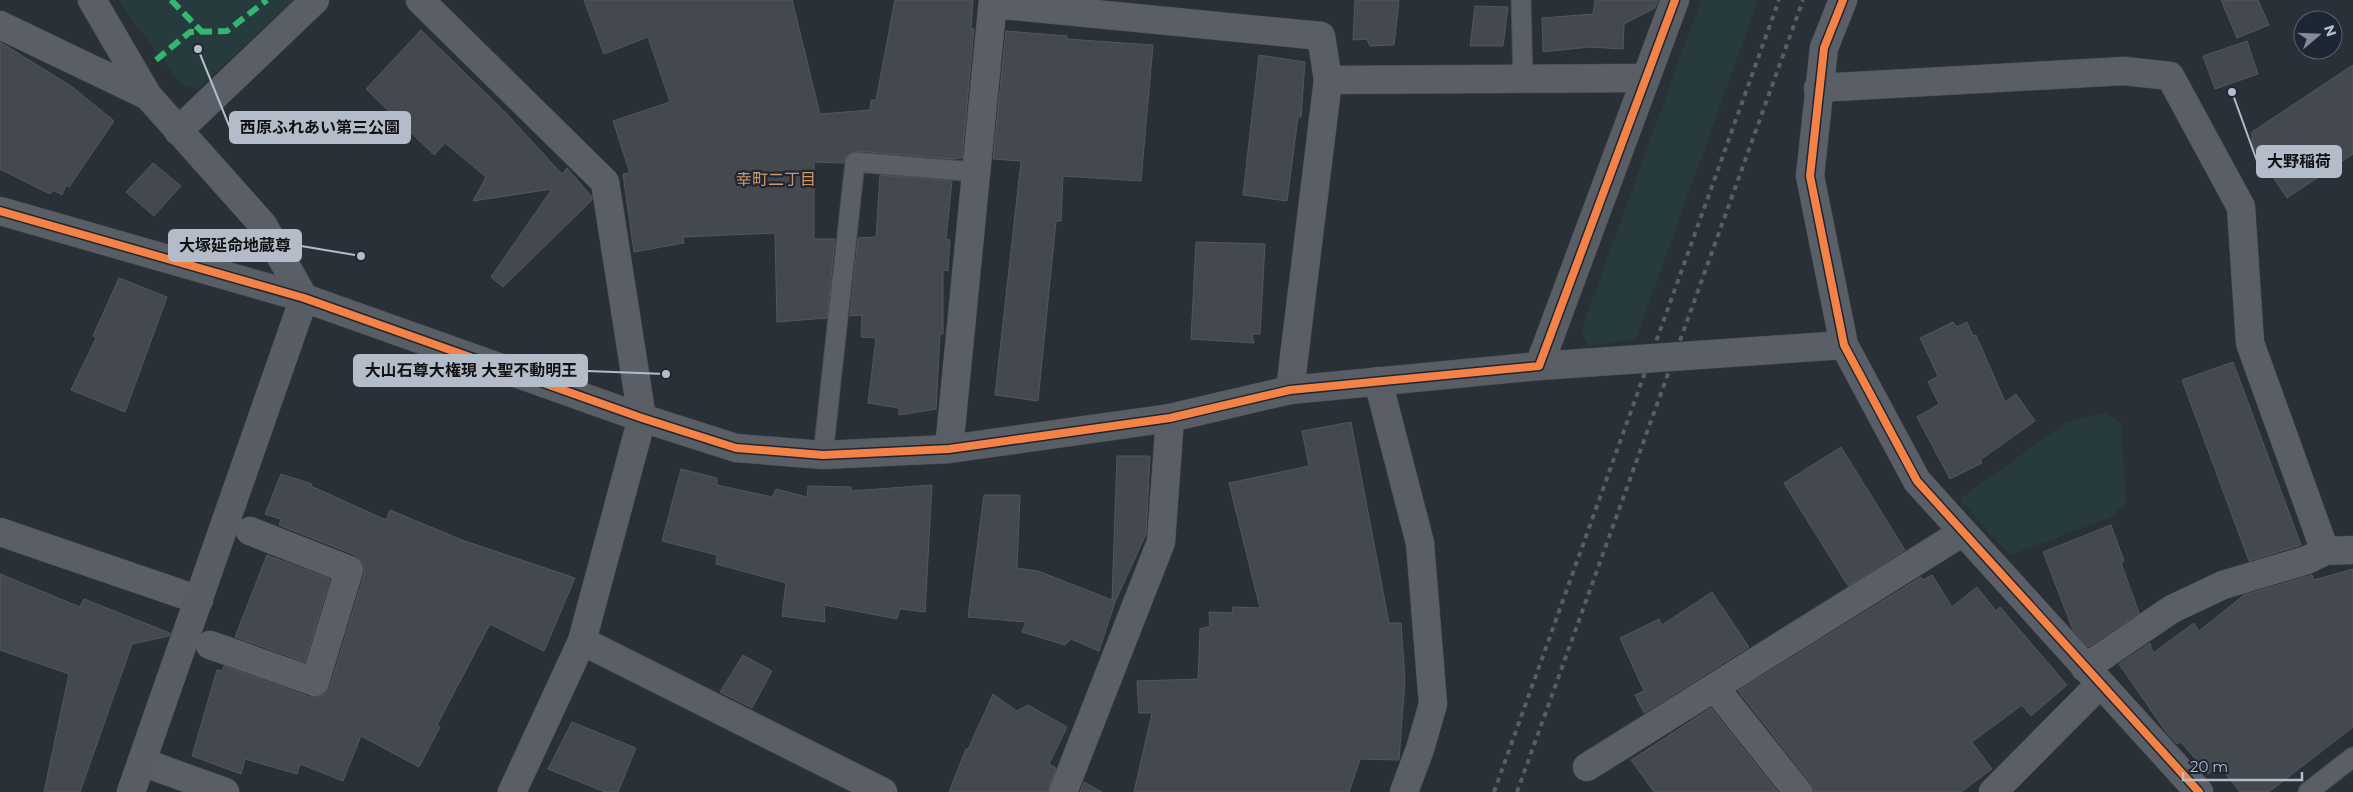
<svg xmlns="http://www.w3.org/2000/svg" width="2353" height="792" font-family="Montserrat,'Noto Sans JP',sans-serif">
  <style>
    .green { fill: #273a3e }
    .building { fill: #444950; stroke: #52575f }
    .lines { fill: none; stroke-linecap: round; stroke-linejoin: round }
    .lane-casing { stroke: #484c53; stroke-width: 21 }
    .street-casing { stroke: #484c53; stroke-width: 29 }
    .secondary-casing { stroke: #484c53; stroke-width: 29 }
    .lane { stroke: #5a5e66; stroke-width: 19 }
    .street { stroke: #5a5e66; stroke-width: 28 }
    .secondary { stroke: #595d64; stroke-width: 28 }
    .rail { stroke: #595d64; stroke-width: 4; stroke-dasharray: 5 5; stroke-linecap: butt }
    .quiet { stroke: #33b770; stroke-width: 6; stroke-dasharray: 12 6; stroke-linecap: butt }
    .cycleway-casing { stroke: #1d2633; stroke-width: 11 }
    .cycleway { stroke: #f48246; stroke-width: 8 }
    .labels { text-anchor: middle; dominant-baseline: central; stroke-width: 4.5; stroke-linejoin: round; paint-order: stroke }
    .neighbourhood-label { font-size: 16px; fill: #d59563; stroke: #1d2633 }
    .leader { fill: none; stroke: #b4bcc9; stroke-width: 2 }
    .callout-dot { fill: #b4bcc9; stroke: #1d2633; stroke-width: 2 }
    .callout { fill: #b4bcc9; stroke: #b4bcc9; stroke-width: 2 }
    .callout-label { font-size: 16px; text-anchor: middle; font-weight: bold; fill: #111 }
  </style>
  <rect width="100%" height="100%" fill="#2a3038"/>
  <g class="green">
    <polygon points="119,0 294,0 198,89 182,85 127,14"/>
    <polygon points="1701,0 1758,0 1636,339 1589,346 1581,331"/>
    <polygon points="2106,412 2121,423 2126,503 2111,517 2009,555 1960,499 2065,423"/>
  </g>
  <g class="building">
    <polygon points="584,0 792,0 820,114 870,110 871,100 876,100 895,0 973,0 971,28 974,29 962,158 954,159 856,151 846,155 844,163 814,162 814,239 835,239 827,318 777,322 775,233 683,237 684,243 634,252 623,174 630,173 613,121 670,102 648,37 604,54"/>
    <polygon points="1355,0 1399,0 1394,45 1370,46 1367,39 1353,40"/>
    <polygon points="1595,0 1658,0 1655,8 1624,24 1623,49 1589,47 1543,52 1542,18 1593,14"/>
    <polygon points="2221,0 2258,0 2269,25 2237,38"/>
    <polygon points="1475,6 1508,7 1503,46 1470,46"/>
    <polygon points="421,30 505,112 562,174 567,168 592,197 592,200 503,287 491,277 552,189 473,201 486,177 445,143 434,155 366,89"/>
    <polygon points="1006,31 1067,36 1067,39 1153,45 1141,181 1063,176 1061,221 1056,221 1038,401 995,395 1021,161 993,159"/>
    <polygon points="2247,41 2258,74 2215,89 2203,56"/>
    <polygon points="0,42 71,86 114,121 69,187 66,185 62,195 53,190 50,194 0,169"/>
    <polygon points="1259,55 1305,62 1301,117 1298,117 1287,201 1243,195"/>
    <polygon points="2353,65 2353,154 2287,198 2252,145 2252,132"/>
    <polygon points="153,163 181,186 154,216 126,192"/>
    <polygon points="880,175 952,181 946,239 950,240 948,271 943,270 943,334 940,334 936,409 899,415 899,408 868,403 876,338 861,337 862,315 850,316 858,238 876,237"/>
    <polygon points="1196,242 1265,244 1260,334 1252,334 1254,343 1191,339"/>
    <polygon points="119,278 167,297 125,412 71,390 96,338 93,336"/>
    <polygon points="1953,322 1957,327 1967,322 1973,336 1976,335 2005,402 2016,394 2035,421 1980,460 1982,463 1950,479 1917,417 1939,404 1928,382 1938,376 1920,338"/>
    <polygon points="2233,362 2301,545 2249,561 2182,380"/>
    <polygon points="1351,422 1389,623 1401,623 1405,680 1399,760 1360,759 1349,792 1134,792 1152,713 1139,713 1137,681 1198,679 1200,629 1210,626 1209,612 1232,613 1233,607 1260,608 1229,483 1309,466 1302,431"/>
    <polygon points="1841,447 1905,550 1848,586 1784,483"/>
    <polygon points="1117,456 1150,456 1146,534 1115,602 1099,651 1071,639 1065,645 1022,632 1026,622 968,617 984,495 1020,495 1017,568 1038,571 1112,600"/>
    <polygon points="681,469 717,478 717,485 772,497 776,489 807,497 808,486 851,487 851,491 932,485 925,612 900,609 897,619 824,605 825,622 782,616 786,583 716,564 717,555 662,541"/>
    <polygon points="281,474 312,484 311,486 386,520 390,510 462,540 575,578 544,651 490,624 437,725 440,727 419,767 361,736 343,781 300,764 297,774 245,759 241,774 192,756 217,670 222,671 224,666 310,697 318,697 325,694 330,687 364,575 364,566 355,555 279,525 281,519 265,514"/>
    <polygon points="2111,525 2124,561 2121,563 2139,613 2088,647 2073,630 2043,552"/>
    <polygon points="267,555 330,579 305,662 235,637"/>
    <polygon points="2353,569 2353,727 2269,792 2240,792 2219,765 2208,774 2181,742 2177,744 2166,732 2119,664 2150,643 2153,653 2194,623 2199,631 2244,595 2312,575 2314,580"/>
    <polygon points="0,574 80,607 84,599 170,633 169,636 132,644 80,792 44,792 69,674 0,650"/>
    <polygon points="1932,575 1952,607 1977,587 1996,611 2000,607 2067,685 2031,716 2022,705 1972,742 1992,769 1961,792 1813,792 1810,782 1738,691 1921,577 1923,580"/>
    <polygon points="1712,592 1749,647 1644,713 1635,695 1644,691 1620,638 1659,619 1662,625"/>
    <polygon points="743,655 772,671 752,708 720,692"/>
    <polygon points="993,694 1017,711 1028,705 1067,727 1049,764 1056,768 1048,792 949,792 966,749 968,749"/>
    <polygon points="1711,708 1778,792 1654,792 1631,760"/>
    <polygon points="572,722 636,748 618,792 605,792 548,769"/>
    <polygon points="1084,782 1102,792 1080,792"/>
  </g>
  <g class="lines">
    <g class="lane-casing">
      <g id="lane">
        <polyline points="1521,0 1523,79"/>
        <polyline points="823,455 855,162 975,172"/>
        <polyline points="2308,792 2353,757"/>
      </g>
    </g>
    <g class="street-casing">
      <g id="street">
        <polyline points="92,0 148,96 263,225 304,298"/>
        <polyline points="420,0 605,182 642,418 582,641 512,792"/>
        <polyline points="1843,0 1824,48 1810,176 1844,345 1917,481 2199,792"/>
        <polyline points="993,4 1321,36 1328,80 1646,78"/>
        <polyline points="0,25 148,96"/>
        <polyline points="1818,88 2124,71 2170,76 2241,207 2250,343 2325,551"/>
        <polyline points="178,131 315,0"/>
        <polyline points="1539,366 1844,345"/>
        <polyline points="1378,381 1420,543 1433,704 1420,749 1404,792"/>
        <polyline points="1290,390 1328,80"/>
        <polyline points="949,449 993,0"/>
        <polyline points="0,532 199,600"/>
        <polyline points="582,641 883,792"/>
        <polyline points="210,645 315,682 349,570 250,531"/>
        <polyline points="2085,668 2172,609 2223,585 2307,560 2325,551 2353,550"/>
        <polyline points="1715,688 1798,792"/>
        <polyline points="142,762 225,792"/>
        <polyline points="1587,767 1963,532"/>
        <polyline points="1063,792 1161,542 1170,418"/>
        <polyline points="1993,792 2100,684"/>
      </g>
    </g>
    <g class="secondary-casing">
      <g id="secondary">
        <polyline points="0,211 304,298 642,418 736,448 823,455 949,449 1170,418 1290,390 1539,366 1675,0"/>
        <polyline points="131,792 304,298"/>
      </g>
    </g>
    <use href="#lane" class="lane"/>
    <use href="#street" class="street"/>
    <use href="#secondary" class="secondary"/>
    <g class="rail">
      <polyline points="1494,792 1779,0"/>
      <polyline points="1517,792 1803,0"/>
    </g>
    <g class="quiet">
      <polyline points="171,0 202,32"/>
      <polyline points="156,60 190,32 227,31 267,0"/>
    </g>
    <g class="cycleway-casing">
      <g id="cycleway">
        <polyline points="1843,0 1824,48 1810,176 1844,345 1917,481 2199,792"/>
        <polyline points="0,211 304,298 642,418 736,448 823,455 949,449 1170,418 1290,390 1539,366 1675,0"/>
      </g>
    </g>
    <use href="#cycleway" class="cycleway"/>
  </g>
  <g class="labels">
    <g class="neighbourhood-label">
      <text x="776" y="179">幸町二丁目</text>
    </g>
  </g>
  <path class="leader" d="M198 49L230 128M2232 92L2257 161M361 256L301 246M666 374L587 371"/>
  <g class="callout-dot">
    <circle cx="198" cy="49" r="5"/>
    <circle cx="2232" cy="92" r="5"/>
    <circle cx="361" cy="256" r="5"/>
    <circle cx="666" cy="374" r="5"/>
  </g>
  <g class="callout">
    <rect x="230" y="112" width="180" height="31" rx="5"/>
    <rect x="2257" y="146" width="84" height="31" rx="5"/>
    <rect x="169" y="230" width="132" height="31" rx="5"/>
    <rect x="354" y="355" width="233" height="31" rx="5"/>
  </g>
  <g class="callout-label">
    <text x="320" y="133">西原ふれあい第三公園</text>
    <text x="2299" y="167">大野稲荷</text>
    <text x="235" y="251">大塚延命地蔵尊</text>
    <text x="471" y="376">大山石尊大権現 大聖不動明王</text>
  </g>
  <g transform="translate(2318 35) rotate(71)"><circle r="24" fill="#1d2633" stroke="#59626f"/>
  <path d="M0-4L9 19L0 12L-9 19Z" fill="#848b96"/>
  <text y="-8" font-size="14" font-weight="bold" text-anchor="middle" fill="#b4bcc9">N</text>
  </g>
  <path d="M2183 772v8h119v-8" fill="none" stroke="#b4bcc9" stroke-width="2.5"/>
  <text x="2190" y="772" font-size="15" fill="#b4bcc9" stroke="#1d2633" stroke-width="4" paint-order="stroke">20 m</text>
</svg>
